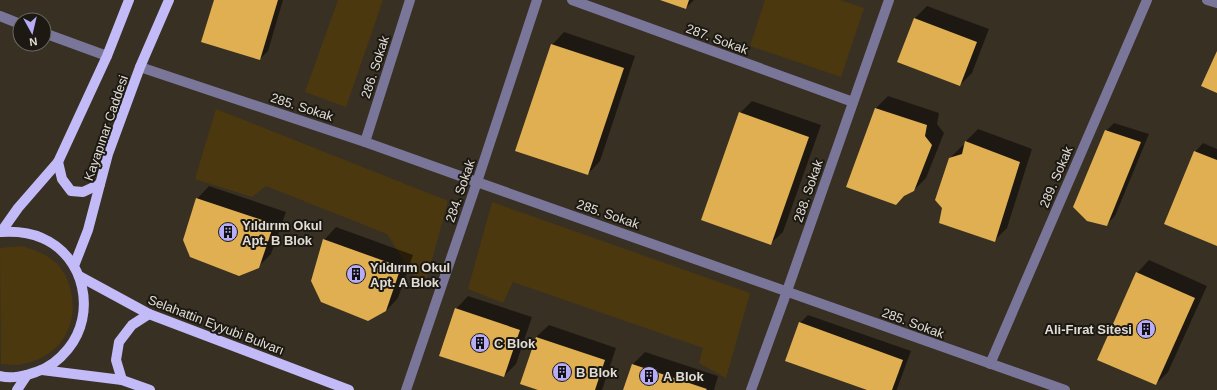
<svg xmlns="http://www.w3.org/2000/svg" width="1217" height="390" font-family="Arial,sans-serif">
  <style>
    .green { fill: #4c380f }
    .shadow { fill: #0007 }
    .building { fill: #e0af51 }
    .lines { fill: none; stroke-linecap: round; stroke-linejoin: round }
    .minor { stroke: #7a769a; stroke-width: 10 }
    .major { stroke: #c3bbf8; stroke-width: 10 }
    .labels { text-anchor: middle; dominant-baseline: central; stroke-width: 4; stroke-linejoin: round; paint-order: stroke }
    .street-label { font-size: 13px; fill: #e1dcd4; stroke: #1c1913 }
    .poi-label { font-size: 13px; font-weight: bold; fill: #e1dcd4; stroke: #1c1913; text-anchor: start }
  </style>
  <rect width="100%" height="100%" fill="#383023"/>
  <g class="green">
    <polygon points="338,0 383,0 346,107 305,92"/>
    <polygon points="765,0 840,0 864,8 841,77 750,46"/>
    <polygon points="216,109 448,201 426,282 414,276 387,234 266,186 252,197 195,179"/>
    <polygon points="492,202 750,293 726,378 699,363 703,348 513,282 503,303 468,289"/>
    <path d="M 22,246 C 34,250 45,253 55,262 C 61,267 67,277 69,285 C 82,321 61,358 22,364 C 16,366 8,364 1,364 L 0,248 Z"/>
  </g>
  <g class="shadow">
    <polygon points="215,0 283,0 268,51 260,59"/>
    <polygon points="662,0 694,0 686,8"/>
    <polygon points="927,6 989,29 972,73 960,85 915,18"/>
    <polygon points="564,32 635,56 600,161 588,174 552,45"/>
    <polygon points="888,96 939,113 937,124 944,133 926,178 914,190 876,108"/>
    <polygon points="752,101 821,125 783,232 770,244 740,113"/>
    <polygon points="1114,123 1149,134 1115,216 1106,225 1106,131"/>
    <polygon points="978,129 1032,149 1007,228 994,241 950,158 962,146 965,145 966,141"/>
    <polygon points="1203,143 1217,149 1217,245 1195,152"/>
    <polygon points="209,186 286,212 271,254 258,267 197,199"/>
    <polygon points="336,227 413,255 398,298 386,311 324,240"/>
    <polygon points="1149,260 1207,286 1168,372 1156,384 1137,273"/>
    <polygon points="468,296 532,317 516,364 504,376 456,309"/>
    <polygon points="808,315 911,351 897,389 896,390 870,390 800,323"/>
    <polygon points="549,325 616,348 602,390 541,390 536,337"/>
    <polygon points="645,352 718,376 714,390 624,390 633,364"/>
  </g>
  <g class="building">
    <polygon points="214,0 278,0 260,60 201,42"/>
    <polygon points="660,0 689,0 686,9"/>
    <polygon points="914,18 977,42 960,86 897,62"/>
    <polygon points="551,44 624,68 588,175 515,151"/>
    <polygon points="1217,51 1217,93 1201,86"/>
    <polygon points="875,108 927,125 925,136 932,145 914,191 904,196 896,205 846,187"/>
    <polygon points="739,112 809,137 771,245 701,220"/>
    <polygon points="1105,130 1141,142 1107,226 1087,221 1073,207"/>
    <polygon points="965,141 1020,162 995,242 939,223 942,208 935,200 949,158 962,154"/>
    <polygon points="1194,151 1217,160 1217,246 1164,224"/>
    <polygon points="196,198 274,224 259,268 239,276 190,257 183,240"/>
    <polygon points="323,239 401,267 386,311 368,321 321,302 311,281"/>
    <polygon points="1136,272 1195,298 1156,385 1097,360"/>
    <polygon points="455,308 520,330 504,377 439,356"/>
    <polygon points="799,322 903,360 892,390 867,390 785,361"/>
    <polygon points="536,337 605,360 595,390 538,390 520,384"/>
    <polygon points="632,364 707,389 706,390 623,390"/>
  </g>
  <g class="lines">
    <g class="minor">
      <polyline points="572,0 853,102"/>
      <polyline points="1207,0 1217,3"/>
      <polyline points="0,16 20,24"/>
      <polyline points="44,33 107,56"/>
      <polyline points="140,67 365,142 477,182 1065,390"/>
      <polyline points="365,142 410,0"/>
      <polyline points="990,364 1147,0"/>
      <polyline points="406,390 477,182 537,0"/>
      <polyline points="751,390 787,291 889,0"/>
    </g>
    <g class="major">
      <polyline points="58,162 62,179 71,191 83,192 100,184"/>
      <path d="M 0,232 C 14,231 29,232 42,238 C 85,256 97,314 68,349 C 60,359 49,368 36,372 C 26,376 11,379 0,376"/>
      <polyline points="1,232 18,208 58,162 107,56 129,0"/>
      <polyline points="74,266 88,230 108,154 140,67 169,0"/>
      <polyline points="79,276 149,314 349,390"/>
      <polyline points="42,370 122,380 150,390"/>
      <polyline points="122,380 116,360 119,342 132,325 149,314"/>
      <polyline points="17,390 27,375"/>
    </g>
  </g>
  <defs>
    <g id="building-disc" transform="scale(1)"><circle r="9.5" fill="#b6acf8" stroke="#1c1913"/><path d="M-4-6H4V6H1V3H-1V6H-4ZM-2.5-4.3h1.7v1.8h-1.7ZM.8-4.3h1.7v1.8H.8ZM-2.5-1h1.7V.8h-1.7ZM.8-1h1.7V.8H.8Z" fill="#111"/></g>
  </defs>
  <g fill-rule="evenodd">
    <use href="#building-disc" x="228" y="232"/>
    <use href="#building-disc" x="356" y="274"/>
    <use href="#building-disc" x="1146" y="329"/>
    <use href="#building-disc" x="480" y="343"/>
    <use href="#building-disc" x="562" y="372"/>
    <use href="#building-disc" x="649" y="376"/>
  </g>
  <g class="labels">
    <g class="street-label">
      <text transform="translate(717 39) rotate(20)">287. Sokak</text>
      <text transform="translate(375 67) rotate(-72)">286. Sokak</text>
      <text transform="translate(302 107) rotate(18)">285. Sokak</text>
      <text transform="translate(106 128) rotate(-71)">Kayapınar Caddesi</text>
      <text transform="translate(1056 177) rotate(-67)">289. Sokak</text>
      <text transform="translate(460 191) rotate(-71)">284. Sokak</text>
      <text transform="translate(808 191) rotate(-71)">288. Sokak</text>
      <text transform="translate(608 214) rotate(19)">285. Sokak</text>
      <text transform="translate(913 323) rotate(20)">285. Sokak</text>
      <text transform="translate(216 325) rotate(21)">Selahattin Eyyubi Bulvarı</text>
    </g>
    <g class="poi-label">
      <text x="242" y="225">Yıldırım Okul<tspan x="242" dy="15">Apt. B Blok</tspan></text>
      <text x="370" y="267">Yıldırım Okul<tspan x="370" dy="15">Apt. A Blok</tspan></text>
      <text x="1132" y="329" text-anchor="end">Ali-Fırat Sitesi</text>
      <text x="494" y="343">C Blok</text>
      <text x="576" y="372">B Blok</text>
      <text x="663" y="376">A Blok</text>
    </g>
  </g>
  <g transform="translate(32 32) rotate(172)"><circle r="19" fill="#1c1913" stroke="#6b6760"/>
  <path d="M0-3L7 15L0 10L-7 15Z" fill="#b6acf8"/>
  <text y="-6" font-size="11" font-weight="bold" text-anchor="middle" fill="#e1dcd4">N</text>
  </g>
</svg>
